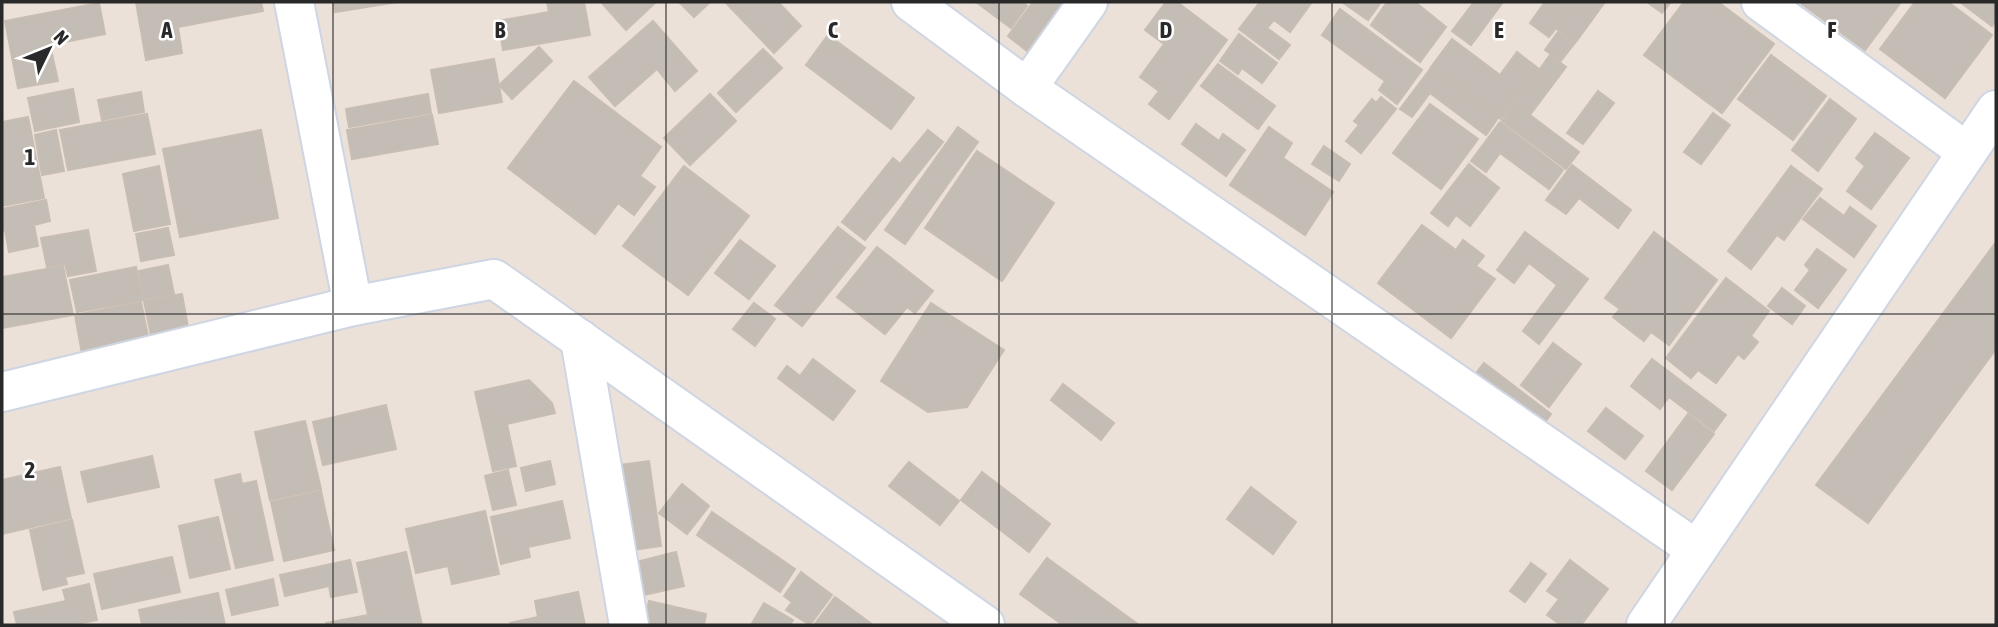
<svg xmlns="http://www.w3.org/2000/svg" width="1998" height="627" font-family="'Asap Condensed',sans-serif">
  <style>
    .building { fill: #c4bdb5; stroke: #c7bdb3; stroke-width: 2 }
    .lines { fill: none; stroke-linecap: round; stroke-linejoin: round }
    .street-casing { stroke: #ced5e3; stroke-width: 42 }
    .street { stroke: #fff; stroke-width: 38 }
    .grid { fill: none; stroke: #292929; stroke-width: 2; stroke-opacity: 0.55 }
    .grid-label { font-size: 23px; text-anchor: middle; font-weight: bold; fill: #292929; stroke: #fff; stroke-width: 5; stroke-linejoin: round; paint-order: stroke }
  </style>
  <rect width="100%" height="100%" fill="#ece1d9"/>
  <g class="building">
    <polygon points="136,2 261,2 263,11 178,27 182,53 146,60"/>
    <polygon points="333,2 398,2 335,12"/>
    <polygon points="547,2 584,2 590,35 503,50 498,21 549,12"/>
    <polygon points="601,2 656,2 626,30"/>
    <polygon points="679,2 710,2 694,17"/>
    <polygon points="725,2 778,2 801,26 774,53"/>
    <polygon points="976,2 1022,2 1027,6 1011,28"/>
    <polygon points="1033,2 1063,2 1027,51 1008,36"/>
    <polygon points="1166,2 1177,2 1227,40 1169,119 1149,104 1159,91 1140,77 1164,44 1145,30"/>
    <polygon points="1260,2 1312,2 1290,32 1274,20 1267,28 1290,45 1279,59 1239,29"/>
    <polygon points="1342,2 1381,2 1368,20"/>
    <polygon points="1387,2 1415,2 1446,27 1420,62 1371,25"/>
    <polygon points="1474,2 1503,2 1471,45 1452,31"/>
    <polygon points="1545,2 1576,2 1549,37 1530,23"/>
    <polygon points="1577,2 1605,2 1575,43 1557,29"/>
    <polygon points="1647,2 1671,2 1662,13"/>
    <polygon points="1684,2 1718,2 1774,44 1722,113 1644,55"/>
    <polygon points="1803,2 1901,2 1865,50 1802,4"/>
    <polygon points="1915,2 1948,2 1992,35 1945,98 1880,49"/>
    <polygon points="1960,2 1996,2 1996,21 1992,26"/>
    <polygon points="99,3 105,34 50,45 58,81 18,88 5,21"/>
    <polygon points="1340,9 1422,70 1397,104 1379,90 1385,81 1322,35"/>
    <polygon points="653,21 697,71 675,91 657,69 615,106 589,77"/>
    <polygon points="1558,32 1574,44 1561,61 1545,50"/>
    <polygon points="1239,34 1277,63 1262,83 1242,68 1238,74 1220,61"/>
    <polygon points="828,35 914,98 891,129 806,65"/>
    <polygon points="1452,39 1500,75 1517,52 1539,69 1501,119 1431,67"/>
    <polygon points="539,47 552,61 512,99 499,85"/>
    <polygon points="763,49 782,68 736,112 718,93"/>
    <polygon points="1550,55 1566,67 1530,115 1579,152 1566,169 1502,121"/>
    <polygon points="1771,55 1826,96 1793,140 1738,99"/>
    <polygon points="494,59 502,102 439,113 431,70"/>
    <polygon points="1218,64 1275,106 1258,129 1201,86"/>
    <polygon points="1431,68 1498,118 1486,135 1430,93 1412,117 1400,109"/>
    <polygon points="574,81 661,147 640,176 655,187 634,215 618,203 595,234 508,168"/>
    <polygon points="73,89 79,122 35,131 28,98"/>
    <polygon points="1598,91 1614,103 1583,144 1567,133"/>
    <polygon points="141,92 144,112 102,120 98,100"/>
    <polygon points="428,94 431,113 349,127 346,109"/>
    <polygon points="710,94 736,121 690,165 664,138"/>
    <polygon points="1381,97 1396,109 1361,153 1346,141 1359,125 1354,121 1372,99 1376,103"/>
    <polygon points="1830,99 1856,119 1818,171 1792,150"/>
    <polygon points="1430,104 1478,139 1441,189 1393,153"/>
    <polygon points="1713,113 1730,125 1701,164 1684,152"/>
    <polygon points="147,114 155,154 68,170 60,130"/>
    <polygon points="432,115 438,144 352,159 347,130"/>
    <polygon points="28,117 44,198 2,206 2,122"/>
    <polygon points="1500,122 1563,170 1549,189 1500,153 1486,172 1471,161"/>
    <polygon points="1196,124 1219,141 1223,134 1245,150 1226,176 1182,144"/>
    <polygon points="958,127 978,142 905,244 885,230"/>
    <polygon points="1269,127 1292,143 1283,158 1333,192 1305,235 1230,185"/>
    <polygon points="56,130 64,171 42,175 35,135"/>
    <polygon points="261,130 278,218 180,237 163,149"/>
    <polygon points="928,130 943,142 865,240 842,222 893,158 900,164"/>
    <polygon points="1875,133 1909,158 1871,209 1847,191 1865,166 1856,158"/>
    <polygon points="1324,146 1350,164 1339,181 1312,164"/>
    <polygon points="977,151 1054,203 1002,281 925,228"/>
    <polygon points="1469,164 1499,188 1470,226 1456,215 1448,226 1431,213"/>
    <polygon points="1572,165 1631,210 1618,228 1579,198 1566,214 1546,200"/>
    <polygon points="159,166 170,224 134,231 123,174"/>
    <polygon points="684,166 749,216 688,295 623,246"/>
    <polygon points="1791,166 1822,189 1784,240 1777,235 1751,269 1728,251"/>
    <polygon points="1820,198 1844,216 1850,207 1876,226 1854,257 1803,219"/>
    <polygon points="46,200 50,221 34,225 38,246 9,252 5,230 2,231 2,209"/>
    <polygon points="1422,225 1456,250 1463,240 1484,256 1476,266 1495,279 1451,338 1378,283"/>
    <polygon points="838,227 865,248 802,326 775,305"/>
    <polygon points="168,228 174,255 141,261 136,234"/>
    <polygon points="88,230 96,271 68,276 65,264 47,267 41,238"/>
    <polygon points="1525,232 1588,279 1539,344 1523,331 1557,285 1529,263 1514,283 1497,270"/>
    <polygon points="1654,232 1717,280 1669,345 1651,332 1644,341 1613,317 1620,309 1605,298"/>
    <polygon points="740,240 775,266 749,299 715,273"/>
    <polygon points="1996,242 1996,349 1868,523 1816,485"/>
    <polygon points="877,247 933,291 915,313 907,307 885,334 837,297"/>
    <polygon points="1817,249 1846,270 1818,308 1795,290 1810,270 1805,265"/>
    <polygon points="168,265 174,294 144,299 139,271"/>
    <polygon points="63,266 73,315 2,328 2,277"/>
    <polygon points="136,267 143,300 77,312 70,280"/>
    <polygon points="1726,278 1769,311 1751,336 1758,342 1744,359 1738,354 1716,383 1698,370 1691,378 1666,358"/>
    <polygon points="1782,288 1805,306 1792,324 1768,306"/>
    <polygon points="182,294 189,333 152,340 144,301"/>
    <polygon points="141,302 149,341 82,354 75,315"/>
    <polygon points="754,303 775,319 755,346 733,329"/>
    <polygon points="931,303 1004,350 967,407 928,412 881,381"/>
    <polygon points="1553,343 1581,364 1549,407 1521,385"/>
    <polygon points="813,359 855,391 833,420 778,378 787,366 800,376"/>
    <polygon points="1652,359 1726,415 1714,431 1669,397 1660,409 1631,386"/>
    <polygon points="1484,363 1551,414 1535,436 1467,385"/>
    <polygon points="529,380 552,403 555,413 507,424 516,466 493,471 475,392"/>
    <polygon points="1063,384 1114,423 1101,440 1051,400"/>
    <polygon points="386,405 396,449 323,465 313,422"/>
    <polygon points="1606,408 1643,436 1625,459 1588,431"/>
    <polygon points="1688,414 1714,434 1672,490 1646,471"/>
    <polygon points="305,421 321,489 270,500 255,432"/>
    <polygon points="152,456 159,487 88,502 81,472"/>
    <polygon points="550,461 555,484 526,491 521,468"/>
    <polygon points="649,461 661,546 632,550 619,465"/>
    <polygon points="909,462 959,501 940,525 889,486"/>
    <polygon points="60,467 71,518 2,534 2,480"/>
    <polygon points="508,470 516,505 493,510 485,476"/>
    <polygon points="982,472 1050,524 1029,552 961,500"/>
    <polygon points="240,474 242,484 256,481 273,560 236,568 215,480"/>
    <polygon points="682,484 709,506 687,534 659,513"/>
    <polygon points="1251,487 1296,522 1273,554 1227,519"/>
    <polygon points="321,491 334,550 284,561 271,502"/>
    <polygon points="562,501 570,538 528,547 530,557 501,564 491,517"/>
    <polygon points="485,511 499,574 452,584 448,566 416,573 406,529"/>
    <polygon points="712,512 795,569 780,592 697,535"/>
    <polygon points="218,517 230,569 190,578 179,526"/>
    <polygon points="72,520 84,573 65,577 67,584 43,590 30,530"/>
    <polygon points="406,552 422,625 326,625 326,623 368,615 357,563"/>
    <polygon points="676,552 684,586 644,595 636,562"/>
    <polygon points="172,557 180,592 102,609 94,574"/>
    <polygon points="1047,558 1139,625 1063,625 1020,594"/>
    <polygon points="350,560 357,592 331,597 329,586 285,596 280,575"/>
    <polygon points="1570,560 1608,589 1581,625 1561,625 1547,615 1559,599 1547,591"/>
    <polygon points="1531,563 1546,574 1525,602 1510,591"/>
    <polygon points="801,572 832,595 810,625 786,610 792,602 784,596"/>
    <polygon points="273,579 278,605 232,615 226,590"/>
    <polygon points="89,584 97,620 72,625 17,625 14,612 66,601 63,590"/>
    <polygon points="578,592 585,625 511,625 510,623 538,617 535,601"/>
    <polygon points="218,593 225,625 184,625 184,623 172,625 142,625 139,610"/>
    <polygon points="835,597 873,625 814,625"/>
    <polygon points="649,601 706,614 704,625 644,625"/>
    <polygon points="764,603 793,620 790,625 751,625"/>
  </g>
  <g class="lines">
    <g class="street-casing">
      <g id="street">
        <polyline points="294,2 353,306"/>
        <polyline points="911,2 1027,88 1697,550"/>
        <polyline points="1761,2 1967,152"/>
        <polyline points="1027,88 1088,2"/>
        <polyline points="580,339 629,625"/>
        <polyline points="2,392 353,306 494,279 985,625"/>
        <polyline points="1646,625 1996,110"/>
      </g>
    </g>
    <use href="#street" class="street"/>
  </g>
  <path class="grid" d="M 333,2 L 333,625M 666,2 L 666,625M 999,2 L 999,625M 1332,2 L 1332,625M 1665,2 L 1665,625M 2,314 L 1996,314"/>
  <g class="grid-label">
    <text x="167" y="38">A</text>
    <text x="500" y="38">B</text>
    <text x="833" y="38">C</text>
    <text x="1166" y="38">D</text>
    <text x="1499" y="38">E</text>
    <text x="1832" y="38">F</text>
    <text x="30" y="165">1</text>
    <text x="30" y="478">2</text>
  </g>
  <rect width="1998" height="627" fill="none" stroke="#292929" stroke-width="7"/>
  <g transform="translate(49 49) rotate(47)" stroke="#ffffff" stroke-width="5" paint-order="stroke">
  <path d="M0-5L12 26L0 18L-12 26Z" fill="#292929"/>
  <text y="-10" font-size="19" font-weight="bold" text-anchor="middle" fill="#292929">N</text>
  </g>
</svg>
